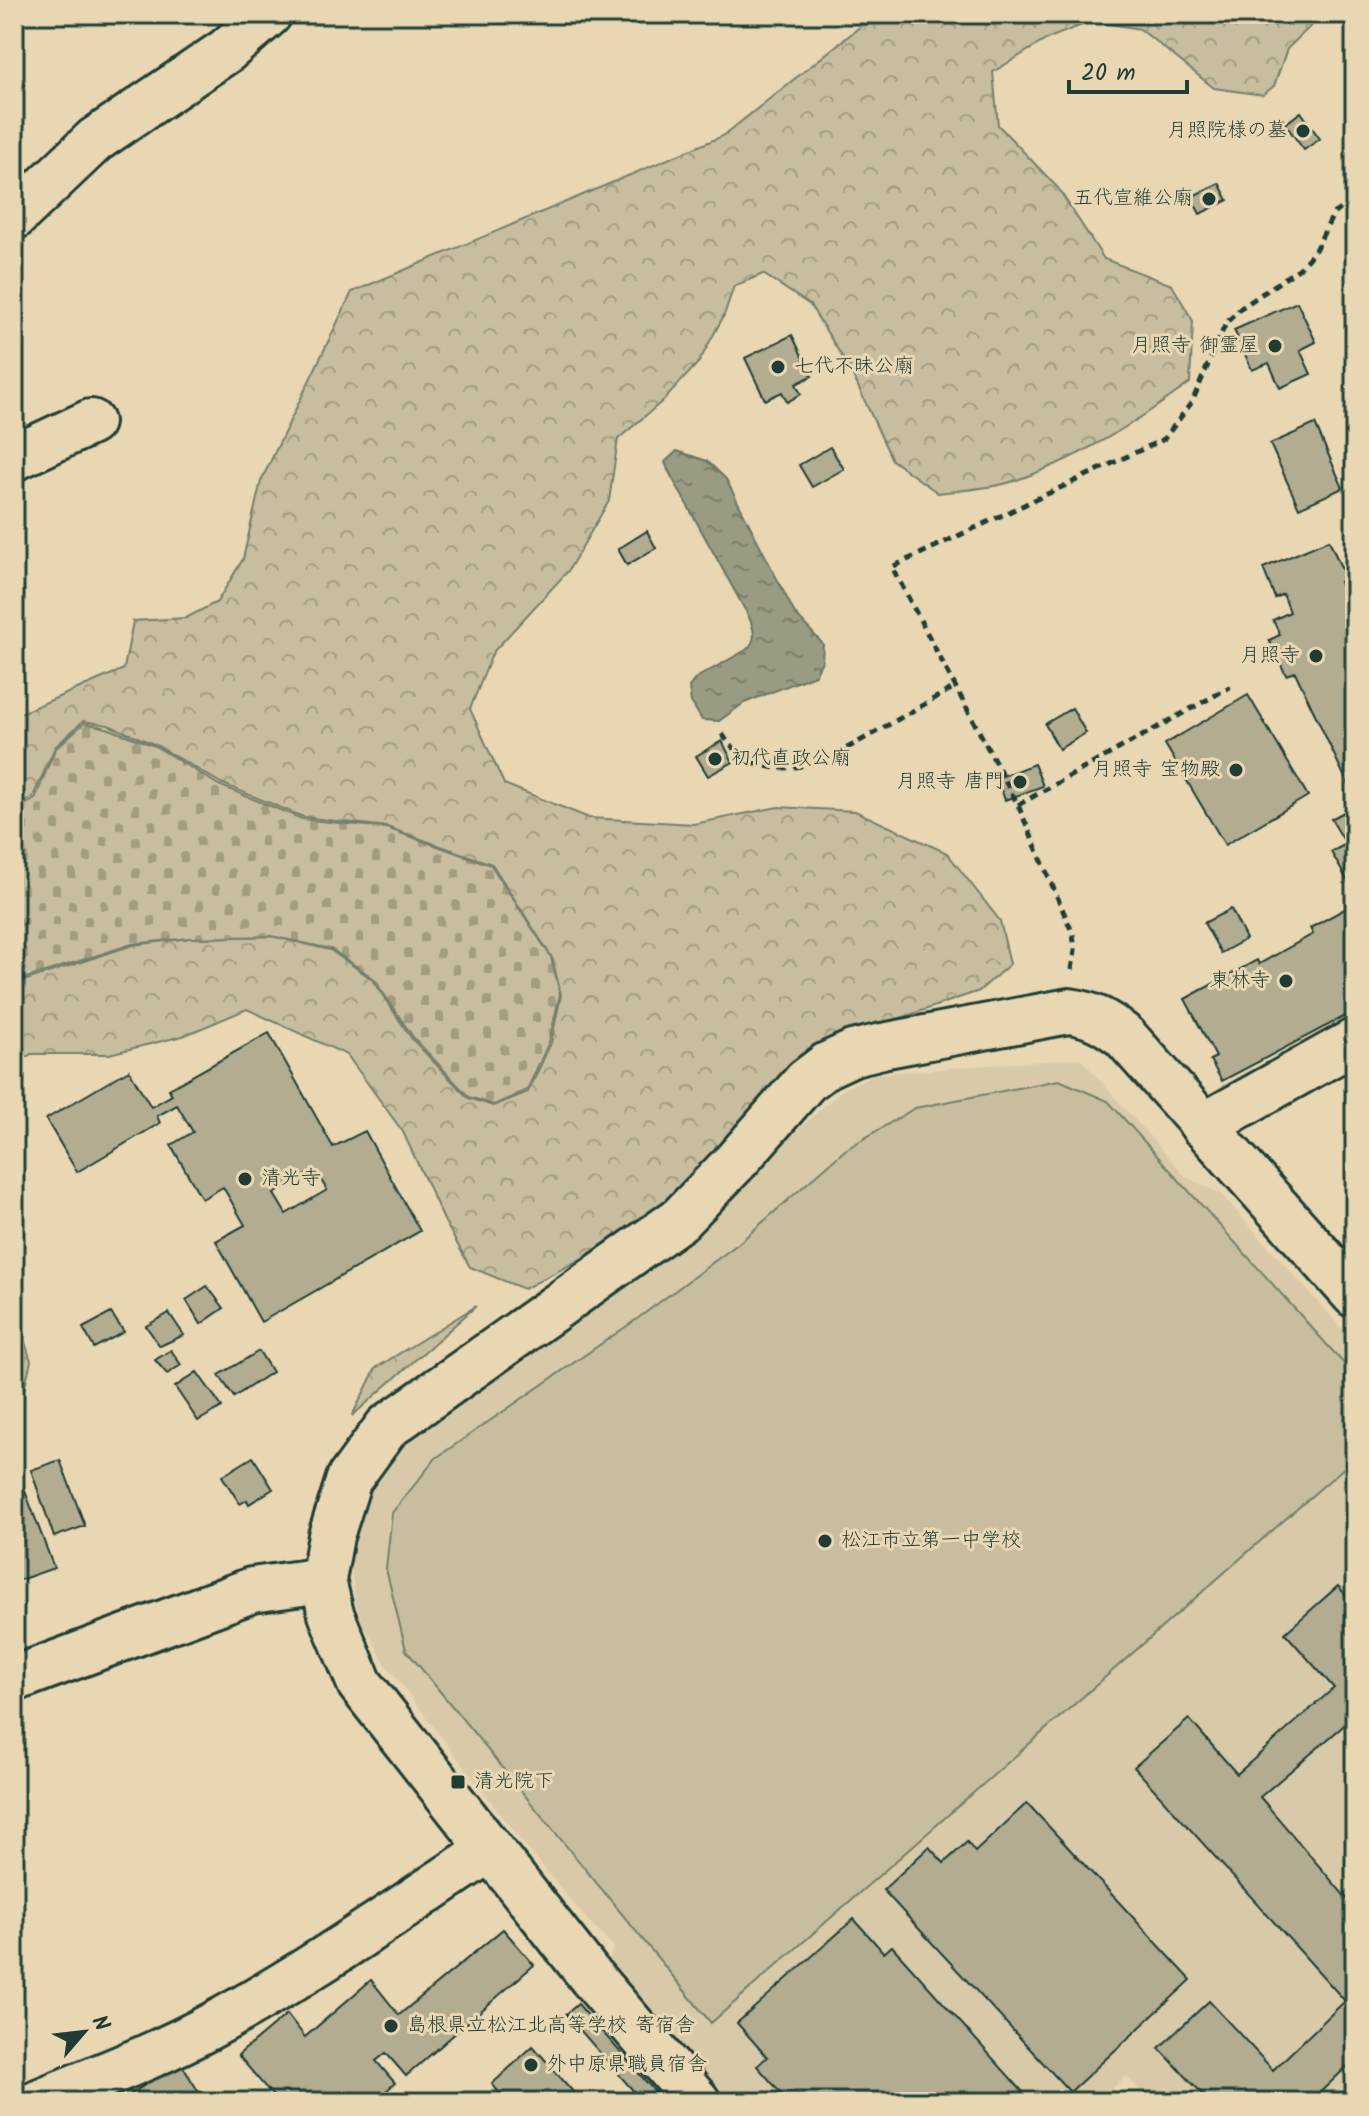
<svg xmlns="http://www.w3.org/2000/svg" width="1369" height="2116" font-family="Kalam,'Klee One',sans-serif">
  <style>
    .built { fill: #d8caa9 }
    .forest { fill: url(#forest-crowns); stroke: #747e6a; stroke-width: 2 }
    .cemetery { fill: url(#cemetery-stones); stroke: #747e6a; stroke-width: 2 }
    .pitch { fill: #c8be9f; stroke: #747e6a; stroke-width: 2 }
    .water { fill: url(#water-ripples); stroke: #687563; stroke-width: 2 }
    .building { fill: #b2ac90; stroke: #1f3d34; stroke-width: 2; fill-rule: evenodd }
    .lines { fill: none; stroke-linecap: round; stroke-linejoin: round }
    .minor-casing { stroke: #1f3d34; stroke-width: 50 }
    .path { stroke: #1f3d34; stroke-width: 5; stroke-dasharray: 8 6; stroke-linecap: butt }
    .minor { stroke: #e9d7b4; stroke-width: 44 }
    .poi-dot { fill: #1f3d34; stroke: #e9d7b4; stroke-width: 3 }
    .labels { text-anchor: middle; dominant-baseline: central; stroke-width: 6; stroke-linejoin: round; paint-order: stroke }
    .poi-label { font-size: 20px; fill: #1f3d34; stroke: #e9d7b4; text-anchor: end }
  </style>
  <defs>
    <pattern id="forest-crowns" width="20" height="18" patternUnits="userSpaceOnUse" patternTransform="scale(2)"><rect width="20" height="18" fill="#c8be9f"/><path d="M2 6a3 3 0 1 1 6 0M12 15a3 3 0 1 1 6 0" fill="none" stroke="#a29c82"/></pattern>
    <pattern id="cemetery-stones" width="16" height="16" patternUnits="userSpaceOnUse" patternTransform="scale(2)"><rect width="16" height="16" fill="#c8be9f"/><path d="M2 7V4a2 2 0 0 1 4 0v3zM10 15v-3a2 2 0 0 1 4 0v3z" fill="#a29c82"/></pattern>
    <pattern id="water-ripples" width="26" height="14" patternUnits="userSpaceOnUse" patternTransform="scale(2)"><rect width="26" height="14" fill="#999b82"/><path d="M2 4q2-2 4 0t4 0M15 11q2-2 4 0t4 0" fill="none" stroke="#7c806b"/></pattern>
  </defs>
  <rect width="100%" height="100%" fill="#e9d7b4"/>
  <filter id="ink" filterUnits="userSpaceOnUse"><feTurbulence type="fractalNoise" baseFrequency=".0125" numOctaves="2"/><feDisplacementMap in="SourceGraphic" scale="16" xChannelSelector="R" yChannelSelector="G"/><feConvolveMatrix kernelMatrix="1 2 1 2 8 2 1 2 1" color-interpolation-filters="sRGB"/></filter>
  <g filter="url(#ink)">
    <polygon class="built" points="1080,1058 1186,1177 1221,1194 1355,1343 1355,2102 1150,2102 1127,2076 1096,2102 732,2102 608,1962 614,1947 587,1920 514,1832 387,1666 363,1624 355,1601 351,1567 351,1538 368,1488 390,1457 404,1444 635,1275 842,1090 874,1074"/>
    <g class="forest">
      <path d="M 876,14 L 1323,14 L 1287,49 L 1274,86 L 1263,95 L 1214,88 L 1140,29 L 1092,21 L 1049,38 L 993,72 L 998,125 L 1058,188 L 1104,259 L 1172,285 L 1193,321 L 1190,383 C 1135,423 1076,461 1011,482 C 988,489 961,490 938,493 L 892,460 L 851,371 L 810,305 L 763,274 L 734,286 L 724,315 L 699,362 L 665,399 L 618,439 L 609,501 L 568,571 L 493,652 L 470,709 L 504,784 L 589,818 L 694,824 L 778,807 L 855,811 L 947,853 L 1000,921 L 1010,964 L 979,991 L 825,1044 L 656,1212 L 579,1260 L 524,1289 L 470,1267 L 444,1220 L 403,1132 L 347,1055 L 247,1009 L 183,1036 L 109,1054 L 31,1054 L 14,1066 L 14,984 L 133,945 L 190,938 L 272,936 L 330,950 L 372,979 L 412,1039 L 468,1098 L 493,1106 L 528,1092 L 551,1043 L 561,995 L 552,958 L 492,864 L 387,827 L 303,817 L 221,783 L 156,745 L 108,725 L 83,721 L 55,747 L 33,797 L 14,809 L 14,716 L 124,669 L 133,621 L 186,618 L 217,602 L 243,559 L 261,481 L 352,292 L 723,136 Z"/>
      <polygon points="476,1306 352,1416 376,1368"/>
      <polygon points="14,1309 31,1361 14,1431"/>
    </g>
    <polygon class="cemetery" points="84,723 107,728 155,746 219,785 302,819 386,828 491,865 551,957 560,994 549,1042 527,1090 494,1105 469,1097 413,1037 373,978 331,949 271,936 190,938 132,944 14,982 14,811 35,799 55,749"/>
    <polygon class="pitch" points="1059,1080 1108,1101 1355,1376 1355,1458 711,2023 406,1650 386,1569 392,1513 436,1458 637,1319 739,1243 845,1150 915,1108"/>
    <path class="water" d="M 677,451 L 707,461 L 726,479 L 795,614 L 823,644 L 822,661 L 815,675 L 744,703 L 719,721 L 702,720 L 691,702 L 689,687 L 696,678 L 746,650 C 758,640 754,629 749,617 L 668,470 L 665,462 Z"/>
    <g class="building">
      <polygon points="1301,112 1320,139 1304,150 1285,124"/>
      <polygon points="1219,183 1228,200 1200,214 1191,197"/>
      <polygon points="1297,302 1316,342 1300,350 1311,374 1280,388 1269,363 1252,370 1234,330"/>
      <polygon points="792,335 812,376 796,384 801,394 787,402 782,392 765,400 745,358"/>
      <polygon points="1315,424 1343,488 1299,508 1270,444"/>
      <polygon points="830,447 844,469 812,487 799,465"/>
      <polygon points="647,531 656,548 627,565 618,549"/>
      <polygon points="1329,540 1346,579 1340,582 1355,615 1355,780 1348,784 1295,672 1286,675 1269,640 1280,635 1273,620 1290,612 1283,594 1275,598 1263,568"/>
      <polygon points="1248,695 1308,796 1225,845 1165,744"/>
      <polygon points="1072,708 1086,733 1059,749 1045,724"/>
      <polygon points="722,741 733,762 708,776 696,756"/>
      <polygon points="1034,764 1043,786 1005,800 997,778"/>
      <polygon points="1355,806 1355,894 1331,852 1346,844 1331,819"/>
      <polygon points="1350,906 1355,914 1355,1011 1222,1081 1210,1060 1216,1057 1185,999 1257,960 1259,964 1313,934 1310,928"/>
      <polygon points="1231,909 1246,939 1221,953 1204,923"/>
      <path d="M 269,1033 L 333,1147 L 365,1131 L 420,1231 L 261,1322 L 216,1241 L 245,1225 L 223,1187 L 202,1199 L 171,1145 L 193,1132 L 177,1105 L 157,1116 L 160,1123 L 77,1172 L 46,1119 L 129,1070 L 151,1107 L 172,1095 L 169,1089 ZM 315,1170 L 327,1190 L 286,1214 L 274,1194 Z"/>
      <polygon points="207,1286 224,1308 201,1324 186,1300"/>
      <polygon points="111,1313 124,1332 94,1348 83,1328"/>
      <polygon points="169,1313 184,1335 160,1346 146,1326"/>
      <polygon points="171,1350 181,1365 167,1374 155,1360"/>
      <polygon points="259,1351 272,1372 234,1397 219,1375"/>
      <polygon points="197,1372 222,1407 198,1421 175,1387"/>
      <polygon points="253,1457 273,1489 249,1504 247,1500 240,1504 222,1476"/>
      <polygon points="60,1460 85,1526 54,1537 31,1470"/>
      <polygon points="19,1475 54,1568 14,1582 14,1477"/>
      <polygon points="1338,1586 1355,1605 1355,1716 1260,1797 1355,1908 1355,2059 1310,2102 1210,2102 1159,2048 1209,2001 1273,2070 1345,2001 1134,1767 1189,1719 1237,1774 1334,1688 1285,1633"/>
      <polygon points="1027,1803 1191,1980 1070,2092 883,1890 929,1847 944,1863 967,1842 975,1852"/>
      <polygon points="854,1919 884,1953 892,1946 1032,2102 789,2102 757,2066 767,2057 737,2023"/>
      <polygon points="503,1929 534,1965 406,2076 386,2053 376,2061 395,2083 374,2102 293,2102 291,2099 287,2102 278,2102 238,2055 287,2014 305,2037 371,1980 399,2015"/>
      <polygon points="578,2004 664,2102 643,2102 566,2014"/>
      <polygon points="533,2046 582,2102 507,2102 492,2084"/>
      <polygon points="180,2062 205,2102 124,2102 122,2100"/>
    </g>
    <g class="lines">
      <g class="minor-casing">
        <g id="minor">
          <polyline points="14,217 95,140 226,51 269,14"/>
          <polyline points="14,458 91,422"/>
          <polyline points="1203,1126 1355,1041"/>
          <polyline points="14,1679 252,1590 323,1580"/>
          <path d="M 38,2102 C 96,2078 156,2056 211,2026 C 308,1974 398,1910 489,1850"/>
          <path d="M 698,2102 L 591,1977 L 360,1684 L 331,1614 L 323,1580 L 331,1536 L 349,1479 L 387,1427 L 680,1219 L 737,1160 L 806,1081 L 827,1065 L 853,1053 L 882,1046 L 1069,1011 C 1092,1014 1106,1022 1124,1036 L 1355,1295"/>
        </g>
      </g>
      <g class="path">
        <path d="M 722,734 C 767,797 829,759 881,729 C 906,715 931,700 957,686"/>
        <polyline points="1018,805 1230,687"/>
        <polyline points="1072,970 1075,950 1073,934 1018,805 892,567 1164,439 1192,402 1226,323 1241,308 1300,268 1315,250 1334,213 1355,200"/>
      </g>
      <use href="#minor" class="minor"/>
    </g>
  </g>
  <g class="poi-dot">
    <circle cx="1303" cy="131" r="8"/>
    <circle cx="1209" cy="199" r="8"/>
    <circle cx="1275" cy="346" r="8"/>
    <circle cx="778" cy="367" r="8"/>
    <circle cx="1316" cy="656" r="8"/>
    <circle cx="715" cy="759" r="8"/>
    <circle cx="1236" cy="770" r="8"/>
    <circle cx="1020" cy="782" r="8"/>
    <circle cx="1286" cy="981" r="8"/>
    <circle cx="245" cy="1179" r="8"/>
    <circle cx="825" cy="1541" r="8"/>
    <rect x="450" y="1774" width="16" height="16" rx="4"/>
    <circle cx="391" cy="2026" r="8"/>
    <circle cx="531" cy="2065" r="8"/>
  </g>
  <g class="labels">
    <g class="poi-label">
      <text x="1287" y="131">月照院様の墓</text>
      <text x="1193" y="199">五代宣維公廟</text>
      <text x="1259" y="346">月照寺 御霊屋</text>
      <text x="794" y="367" text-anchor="start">七代不昧公廟</text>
      <text x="1300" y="656">月照寺</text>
      <text x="731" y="759" text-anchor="start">初代直政公廟</text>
      <text x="1220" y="770">月照寺 宝物殿</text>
      <text x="1004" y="782">月照寺 唐門</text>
      <text x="1270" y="981">東林寺</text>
      <text x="261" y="1179" text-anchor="start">清光寺</text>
      <text x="841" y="1541" text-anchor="start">松江市立第一中学校</text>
      <text x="474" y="1782" text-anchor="start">清光院下</text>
      <text x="407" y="2026" text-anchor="start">島根県立松江北高等学校 寄宿舎</text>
      <text x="547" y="2065" text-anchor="start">外中原県職員宿舎</text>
    </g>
  </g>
  <rect width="1369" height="2116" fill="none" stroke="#e9d7b4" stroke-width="48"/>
  <rect x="24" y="24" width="1321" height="2068" fill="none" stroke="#1f3d34" stroke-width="3" filter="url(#ink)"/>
  <g transform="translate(84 2032) rotate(62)" stroke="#e9d7b4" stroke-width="6" paint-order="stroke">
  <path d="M0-6L14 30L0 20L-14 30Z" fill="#1f3d34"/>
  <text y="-12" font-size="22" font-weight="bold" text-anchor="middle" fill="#1f3d34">N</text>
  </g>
  <path d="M1069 80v12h118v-12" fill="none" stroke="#1f3d34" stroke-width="4"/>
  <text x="1081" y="80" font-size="24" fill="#1f3d34" stroke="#e9d7b4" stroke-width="6" paint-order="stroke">20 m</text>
</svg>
